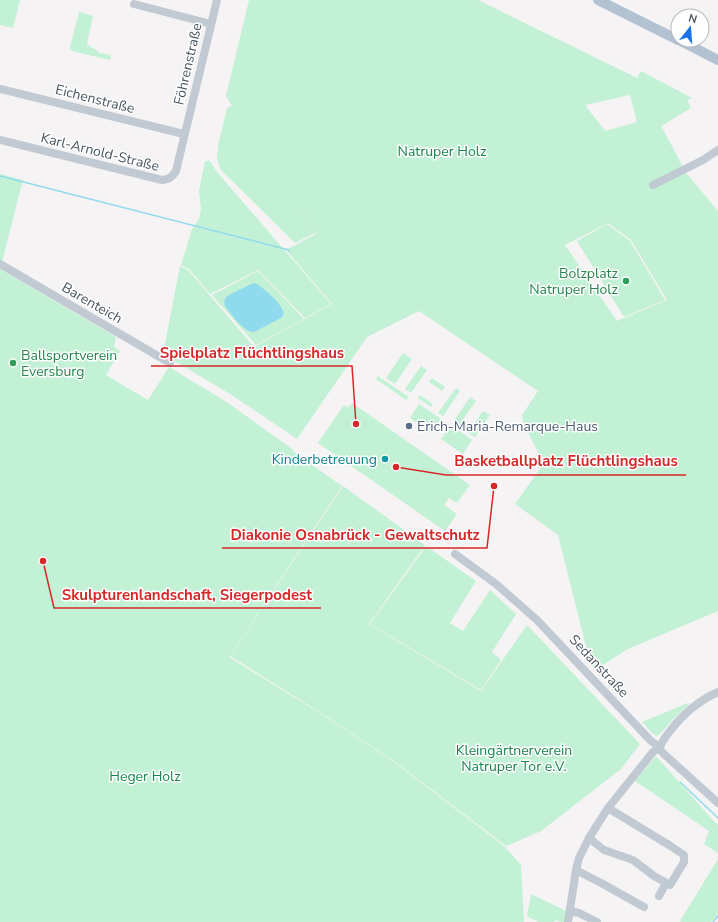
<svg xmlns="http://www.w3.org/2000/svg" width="718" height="922" font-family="'Nunito Sans',sans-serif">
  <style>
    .green { fill: #c3f1d5; fill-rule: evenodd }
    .water { fill: #90daee }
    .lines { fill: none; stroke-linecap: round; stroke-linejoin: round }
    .stream { stroke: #90daee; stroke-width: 1.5 }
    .minor { stroke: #c1cad2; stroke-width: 8 }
    .major { stroke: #b3c2d1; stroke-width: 10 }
    .leisure-dot { fill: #2e9e5b; stroke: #fff; stroke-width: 1.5 }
    .service-dot { fill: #5c6f8a; stroke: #fff; stroke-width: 1.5 }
    .culture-dot { fill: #0f9aa8; stroke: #fff; stroke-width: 1.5 }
    .labels { text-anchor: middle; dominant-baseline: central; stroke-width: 3; stroke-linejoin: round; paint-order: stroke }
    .street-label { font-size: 14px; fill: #4a5661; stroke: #fff }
    .park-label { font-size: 14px; fill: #17864f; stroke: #fff }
    .leisure-label { font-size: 14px; fill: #27864d; stroke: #fff; text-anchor: end }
    .service-label { font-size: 14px; fill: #4e5e75; stroke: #fff; text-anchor: start }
    .culture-label { font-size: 14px; fill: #0d838f; stroke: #fff; text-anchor: end }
    .leader { fill: none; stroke: #d62828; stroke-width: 1.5 }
    .callout-dot { fill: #d62828; stroke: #fff; stroke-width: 1.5 }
    .callout-label { font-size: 15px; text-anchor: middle; font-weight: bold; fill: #d62828; stroke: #fff; stroke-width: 3; stroke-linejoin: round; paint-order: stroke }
  </style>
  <rect width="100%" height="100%" fill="#f5f3f3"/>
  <g class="green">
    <polygon points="0,0 20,0 13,28 0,25"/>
    <path d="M 249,0 L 478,0 L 637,78 L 641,71 L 692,98 L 687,100 L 691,108 L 661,126 L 687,174 L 718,211 L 718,611 L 628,649 L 595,670 L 591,666 L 558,535 L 515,504 L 542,466 L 538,452 L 524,425 L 522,415 L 538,391 L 419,311 L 367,337 L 297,439 L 230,394 L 163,354 L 180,266 L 189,271 L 254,347 L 332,304 L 286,250 L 316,234 L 301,210 L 315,233 L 295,243 L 220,169 L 217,159 L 218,145 L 227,108 L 232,106 L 226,96 ZM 630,95 L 637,122 L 605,131 L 585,105 ZM 608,223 L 631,240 L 667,300 L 617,321 L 565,245 Z"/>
    <polygon points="79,12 93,16 87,44 100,53 111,55 110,60 72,51 70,48"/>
    <polygon points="205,161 210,161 217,172 331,304 305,318 258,270 210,294 190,270 181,265 192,229 199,219 201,209 199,191"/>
    <polygon points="0,174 23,180 2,262 0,261"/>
    <polygon points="607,224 630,241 665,300 624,317 577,241"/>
    <polygon points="0,269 116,337 114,347 120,351 106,375 148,400 169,367 225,401 291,448 294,452 342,486 229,657 323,715 394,762 504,846 521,865 524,922 0,922"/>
    <polygon points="258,271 304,319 256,345 212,295"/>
    <polygon points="403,353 412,359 395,384 386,378"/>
    <polygon points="421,366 427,370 411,393 405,389"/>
    <polygon points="378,376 409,397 406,400 376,379"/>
    <polygon points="432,378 445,387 442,391 429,382"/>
    <polygon points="456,388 460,391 443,416 438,413"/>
    <polygon points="420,395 433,404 431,407 418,398"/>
    <polygon points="470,397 476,401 459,425 454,421"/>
    <polygon points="352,403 470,485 457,503 449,498 444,505 457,514 445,531 318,443 344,405 348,408"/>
    <polygon points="419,404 441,419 431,433 410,418"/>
    <polygon points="483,411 490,415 475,437 468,433"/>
    <polygon points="451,425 472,440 463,454 441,439"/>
    <polygon points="343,486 425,545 369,624 481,691 527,625 640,744 621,769 541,831 506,846 395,762 324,715 230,656"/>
    <polygon points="426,546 476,581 450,623 463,631 490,590 516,614 492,652 501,660 481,690 370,624"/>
    <polygon points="688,703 689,704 673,719 660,734 658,736 654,735 642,722"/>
    <polygon points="656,756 710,817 718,825 718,853 704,844 709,831 635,781"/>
    <polygon points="718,859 718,915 711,922 681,922 680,921"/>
    <polygon points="531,894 566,911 565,922 560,922 555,920 554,922 538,922 527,916"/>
  </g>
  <path class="water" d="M 255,283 C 262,286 283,305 283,312 C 284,316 283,316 281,318 L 254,332 C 242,331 232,315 225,306 C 224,302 224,300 227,296 L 251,284 Z"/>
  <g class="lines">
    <g class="stream">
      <polyline points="0,176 289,250"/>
      <polyline points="680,782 718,818"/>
      <polyline points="713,922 718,916"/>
    </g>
    <g class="minor">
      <polyline points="134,4 211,24"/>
      <polyline points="0,89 184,134"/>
      <path d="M 0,140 L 162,180 C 170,179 172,177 176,171 L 217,0"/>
      <polyline points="653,185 703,160 718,150"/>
      <polyline points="0,264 170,363"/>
      <polyline points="455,554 496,584 537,620 651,741 660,747 660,750 664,754 718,803"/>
      <path d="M 660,747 C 662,741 666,736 670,731 C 683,714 698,701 718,692"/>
      <polyline points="589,838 604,850 633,860 654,876 670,885 684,862 684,855 669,845 608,808"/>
      <polyline points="576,870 603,884 644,907"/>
      <polyline points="659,896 666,883"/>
      <polyline points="570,911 579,913 597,922"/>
      <polyline points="568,922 576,870 579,858 589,838 608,808 653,752 660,747"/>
    </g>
    <g class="major">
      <polyline points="598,0 678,40"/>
      <polyline points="679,40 718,60"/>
    </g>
  </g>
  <g class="leisure-dot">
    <circle cx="626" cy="281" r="4"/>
    <circle cx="13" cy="363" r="4"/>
  </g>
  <circle class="service-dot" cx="409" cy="426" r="4"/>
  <circle class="culture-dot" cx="385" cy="459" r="4"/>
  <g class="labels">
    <g class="street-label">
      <text transform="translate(188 64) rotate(-77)">Föhrenstraße</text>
      <text transform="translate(95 99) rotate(14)">Eichenstraße</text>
      <text transform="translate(100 152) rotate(14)">Karl-Arnold-Straße</text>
      <text transform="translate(92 303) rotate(30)">Barenteich</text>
      <text transform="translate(599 666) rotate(47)">Sedanstraße</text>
    </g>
    <g class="park-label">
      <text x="442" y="151">Natruper Holz</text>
      <text x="514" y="750">Kleingärtnerverein<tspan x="514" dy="16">Natruper Tor e.V.</tspan></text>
      <text x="145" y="776">Heger Holz</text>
    </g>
    <g class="leisure-label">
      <text x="618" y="273">Bolzplatz<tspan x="618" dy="16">Natruper Holz</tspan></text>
      <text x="21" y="355" text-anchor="start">Ballsportverein<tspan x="21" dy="16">Eversburg</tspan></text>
    </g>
    <g class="service-label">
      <text x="417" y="426">Erich-Maria-Remarque-Haus</text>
    </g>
    <g class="culture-label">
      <text x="377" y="459">Kinderbetreuung</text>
    </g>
  </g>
  <path class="leader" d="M356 424L352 366H151M396 467L446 475H686M494 486L487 548H222M43 561L54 608H321"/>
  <g class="callout-dot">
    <circle cx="356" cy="424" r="4"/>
    <circle cx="396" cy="467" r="4"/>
    <circle cx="494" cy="486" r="4"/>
    <circle cx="43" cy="561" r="4"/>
  </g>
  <g class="callout-label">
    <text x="252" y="358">Spielplatz Flüchtlingshaus</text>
    <text x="566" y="466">Basketballplatz Flüchtlingshaus</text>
    <text x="355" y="540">Diakonie Osnabrück - Gewaltschutz</text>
    <text x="187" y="600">Skulpturenlandschaft, Siegerpodest</text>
  </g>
  <g transform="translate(690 28) rotate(17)"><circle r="19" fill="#ffffff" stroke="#b7bbc0"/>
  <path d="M0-3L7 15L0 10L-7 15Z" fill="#1a73e8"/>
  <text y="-6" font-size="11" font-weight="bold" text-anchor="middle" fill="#4a5661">N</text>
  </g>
</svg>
